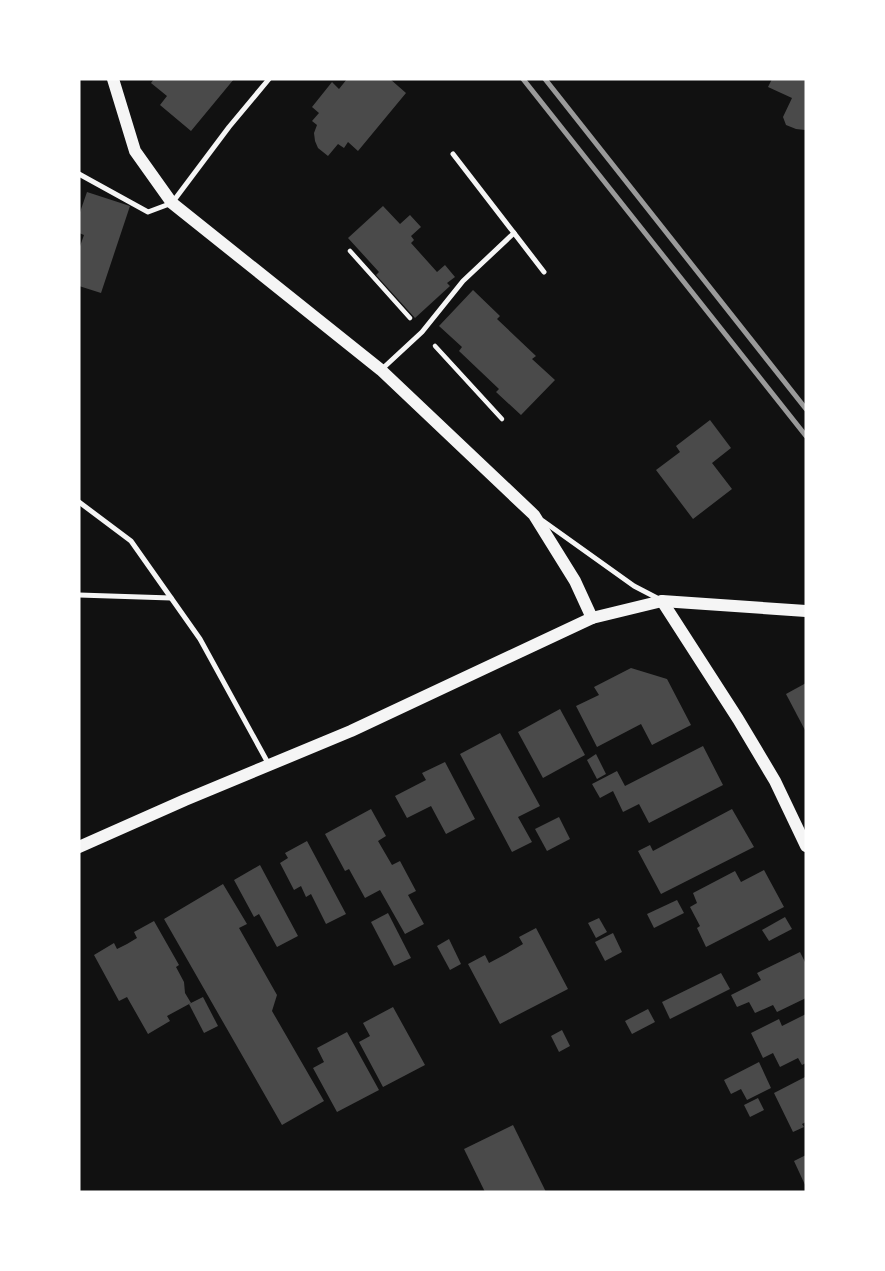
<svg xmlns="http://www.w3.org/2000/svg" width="885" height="1271" font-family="Signika,sans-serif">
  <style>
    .building { fill: #4a4a4a }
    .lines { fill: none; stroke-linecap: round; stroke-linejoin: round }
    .path { stroke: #f5f5f5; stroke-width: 4.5 }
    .service { stroke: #f5f5f5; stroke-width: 5 }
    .tertiary { stroke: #f5f5f5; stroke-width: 12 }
    .rail { stroke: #9a9a9a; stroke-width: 5 }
  </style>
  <rect width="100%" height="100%" fill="#111"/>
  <g class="building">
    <polygon points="154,79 234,79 191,131 160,105 167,96 151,83"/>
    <polygon points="347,79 390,79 406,93 358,151 348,142 344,148 338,144 328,156 318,148 315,141 314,133 317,125 312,121 319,113 312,107 332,82 339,89"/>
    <polygon points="772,79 806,79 806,127 805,130 796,129 786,125 783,117 792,98 768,87"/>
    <polygon points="87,192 130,206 101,293 79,286 79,249 84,235 79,233 79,215"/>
    <polygon points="383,206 400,224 410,215 421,227 411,236 414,240 411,243 437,272 445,265 455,277 447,283 450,286 415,318 376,275 379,272 348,238"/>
    <polygon points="473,290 500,316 497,319 536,356 532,359 555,380 521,415 496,392 499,389 459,351 462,347 439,326"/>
    <polygon points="710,420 731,448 712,463 732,489 693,519 656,470 680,452 676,446"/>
    <polygon points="631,668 667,679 691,725 652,745 641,724 597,747 576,706 599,695 594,687"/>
    <polygon points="806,683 806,732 786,694"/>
    <polygon points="560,709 585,755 543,778 518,732"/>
    <polygon points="500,733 540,806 518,817 532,842 512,852 460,754"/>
    <polygon points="703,746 723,785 649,823 639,804 623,812 613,791 600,798 592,784 617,771 625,786"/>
    <polygon points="596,754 606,774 597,779 587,760"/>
    <polygon points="445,762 475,819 446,834 431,806 407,818 395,796 426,780 422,773"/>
    <polygon points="371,809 386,836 378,841 392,865 400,861 416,891 408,895 424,924 405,934 380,890 365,898 349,869 345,871 325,834"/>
    <polygon points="732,809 754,847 661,894 638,851 650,845 653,851"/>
    <polygon points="559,817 570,839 547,851 535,829"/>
    <polygon points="307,841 346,914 326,924 311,894 306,897 301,886 294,890 280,863 288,858 285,853"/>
    <polygon points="260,865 298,936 277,947 259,914 254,917 234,880"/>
    <polygon points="764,870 784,907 706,947 697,928 700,926 690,907 697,903 693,893 735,871 741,882"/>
    <polygon points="223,884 247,924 239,928 277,995 272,1011 324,1101 282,1125 164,919"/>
    <polygon points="677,900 684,913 654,928 647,914"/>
    <polygon points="388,913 411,958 394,966 371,922"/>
    <polygon points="785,917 792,929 769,941 762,930"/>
    <polygon points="599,918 607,932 596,938 588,923"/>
    <polygon points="154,921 179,965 176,967 184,982 185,993 191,1003 167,1016 170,1021 148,1034 127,997 119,1001 94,955 114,943 117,949 127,944 137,938 134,932"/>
    <polygon points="536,928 568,989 500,1024 468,964 485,955 489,963 506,954 523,944 519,937"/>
    <polygon points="613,933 622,952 605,961 595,942"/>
    <polygon points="449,939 461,964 450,970 437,946"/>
    <polygon points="800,952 806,964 806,998 777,1012 773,1005 755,1013 749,1002 737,1007 731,995 761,980 757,973"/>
    <polygon points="721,973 730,989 670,1019 662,1002"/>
    <polygon points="203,997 218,1026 204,1033 189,1004"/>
    <polygon points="393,1007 425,1065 383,1087 359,1042 370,1036 363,1023"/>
    <polygon points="648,1009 655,1022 632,1034 625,1021"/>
    <polygon points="806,1014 806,1063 802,1065 798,1058 780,1067 773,1053 763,1058 751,1033 779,1019 782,1026"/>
    <polygon points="562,1030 570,1046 559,1052 551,1036"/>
    <polygon points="347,1032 379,1090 337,1112 313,1068 324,1062 317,1048"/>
    <polygon points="759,1062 771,1088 747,1100 741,1089 731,1094 724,1080"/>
    <polygon points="805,1077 806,1122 802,1124 804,1127 793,1132 774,1093"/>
    <polygon points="758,1098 764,1110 750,1117 744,1105"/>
    <polygon points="513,1125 546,1192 485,1192 464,1149"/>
    <polygon points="806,1155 806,1187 794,1161"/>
  </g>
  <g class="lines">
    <g class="path">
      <polyline points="350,251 410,318"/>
      <polyline points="435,346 502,419"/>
    </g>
    <g class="service">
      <polyline points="79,174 148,212 172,203 229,127 269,79"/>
      <polyline points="514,233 544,272"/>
      <polyline points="381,370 422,332 463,281 514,233 453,154"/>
      <polyline points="79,502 131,541 200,639 268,763"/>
      <polyline points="543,521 634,586 659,599"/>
      <polyline points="79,595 171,598"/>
    </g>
    <g class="tertiary">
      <polyline points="113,79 135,151 172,203 381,370 534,515 575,581 592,618"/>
      <polyline points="662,601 738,719 775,781 806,846"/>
      <polyline points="79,847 185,800 351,731 592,618 662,601 806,611"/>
    </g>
    <g class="rail">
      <polyline points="523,79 806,436"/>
      <polyline points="545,79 806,409"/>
    </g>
  </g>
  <rect width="885" height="1271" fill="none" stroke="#ffffff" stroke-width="161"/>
</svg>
